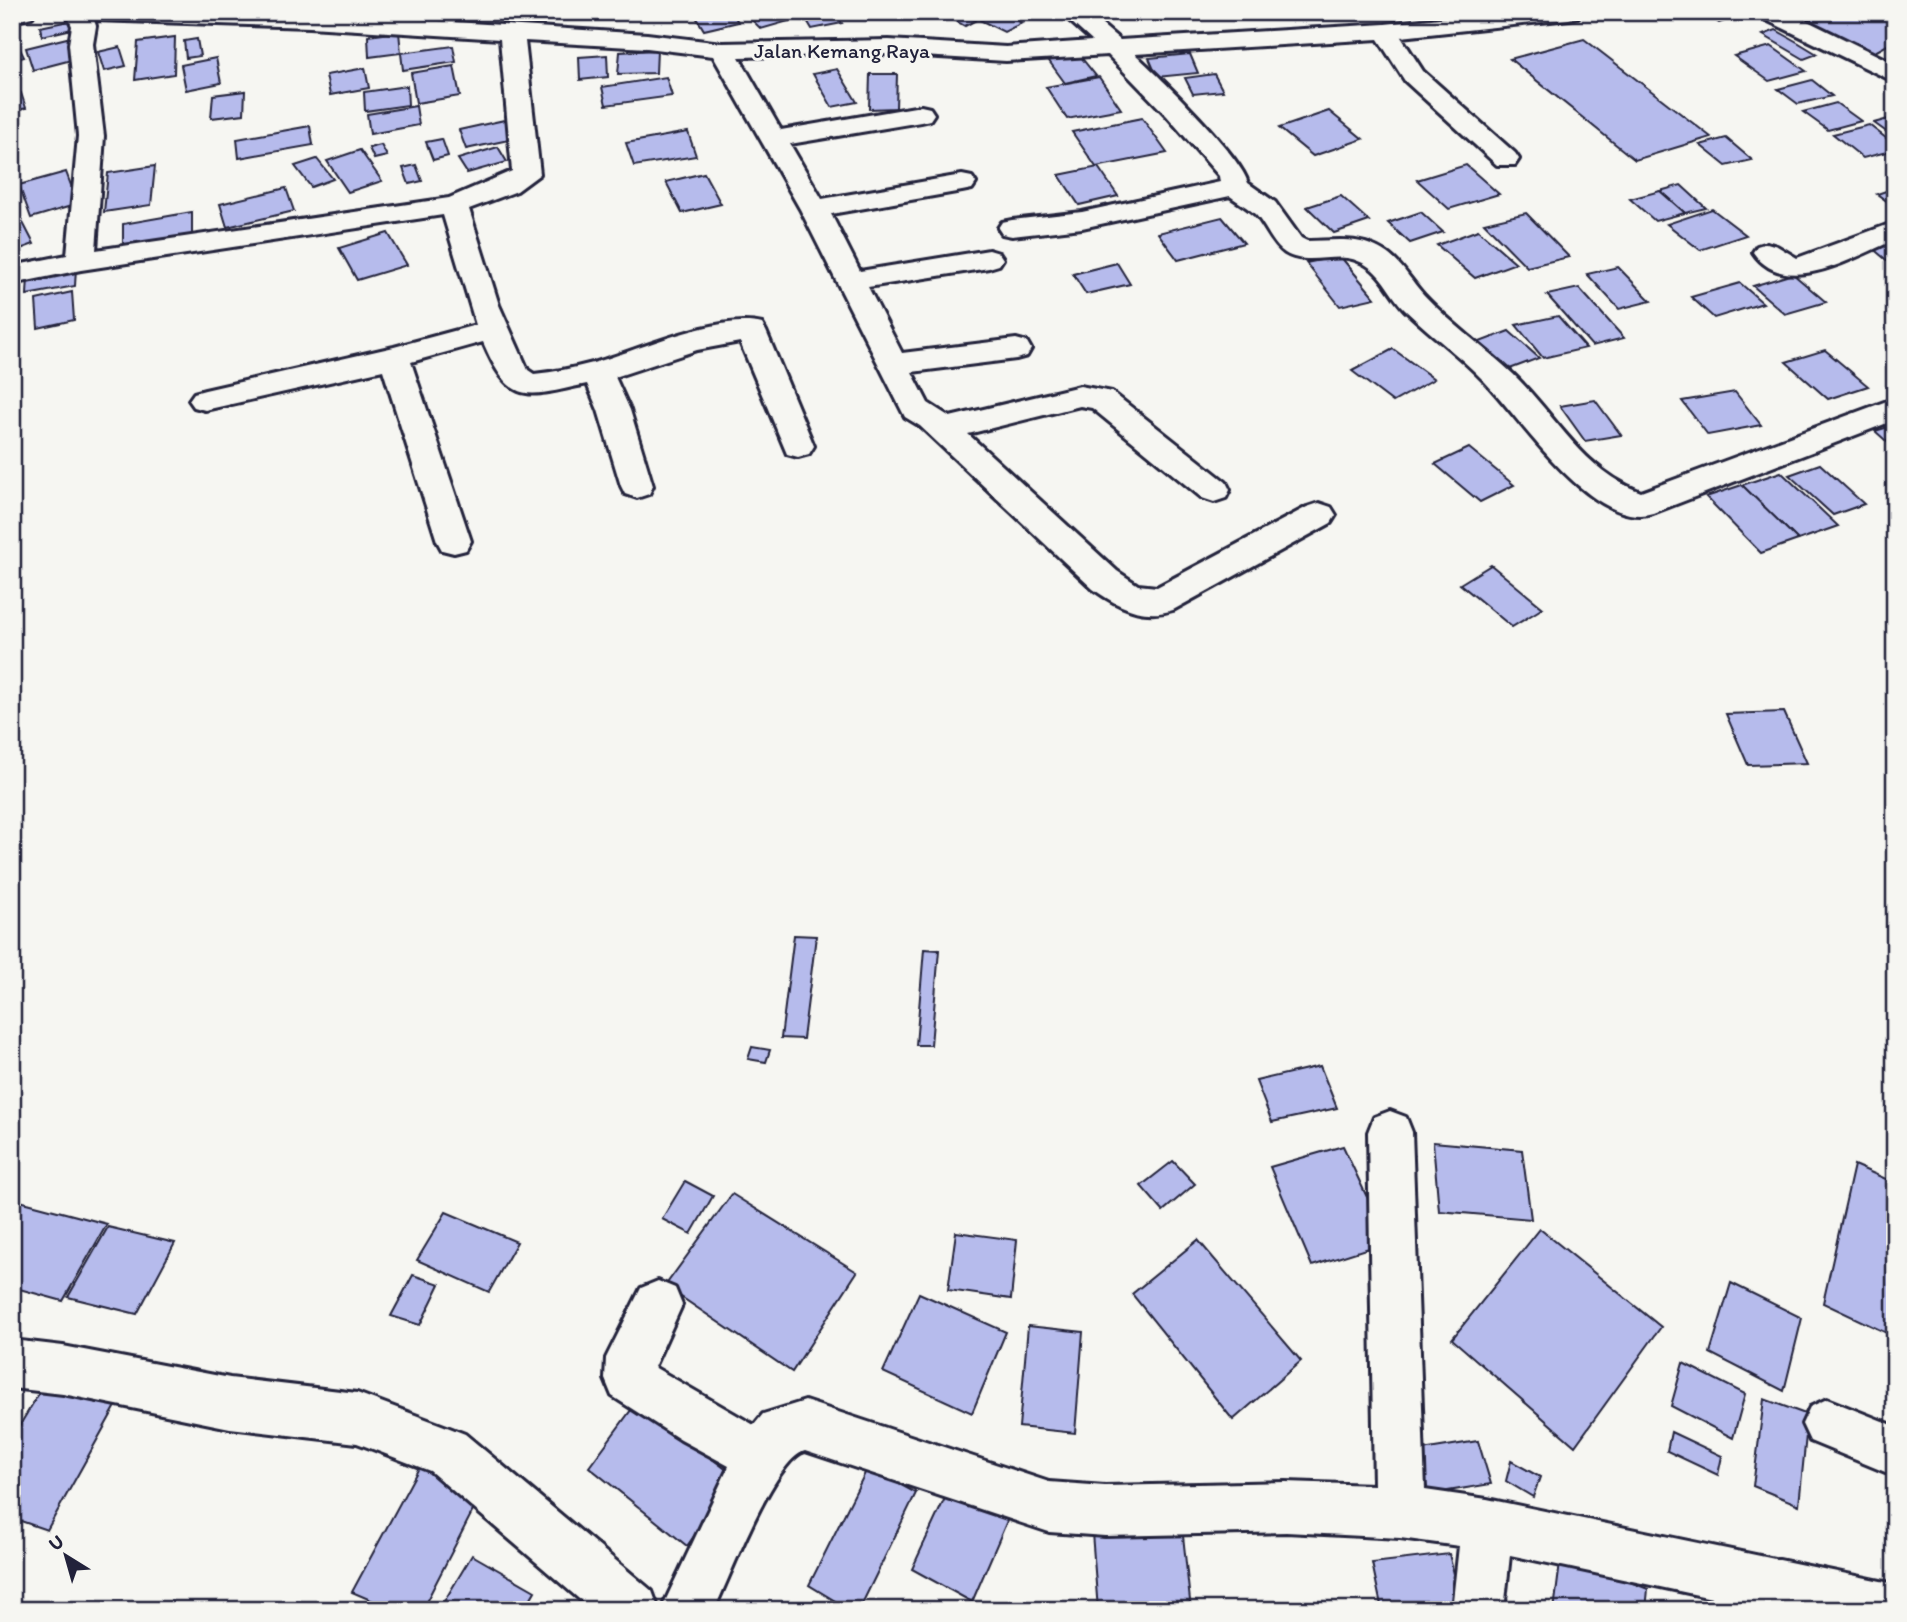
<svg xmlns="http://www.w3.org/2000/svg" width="1907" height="1622" font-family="Itim,sans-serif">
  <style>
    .building { fill: #b6bbec; stroke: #22223b; stroke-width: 2 }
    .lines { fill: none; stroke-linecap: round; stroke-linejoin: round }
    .minor-casing { stroke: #22223b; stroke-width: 6 }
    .minor { fill: #f6f6f2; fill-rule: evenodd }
    .labels { text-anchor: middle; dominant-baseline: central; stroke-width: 6; stroke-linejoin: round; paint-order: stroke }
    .far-street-label { font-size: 21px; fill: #22223b; stroke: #f6f6f2 }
  </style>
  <rect width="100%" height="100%" fill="#f6f6f2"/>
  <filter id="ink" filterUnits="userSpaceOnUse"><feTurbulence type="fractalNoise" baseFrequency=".0143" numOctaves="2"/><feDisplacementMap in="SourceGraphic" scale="14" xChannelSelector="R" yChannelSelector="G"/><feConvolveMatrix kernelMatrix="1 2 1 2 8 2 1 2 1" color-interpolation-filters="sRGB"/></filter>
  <g filter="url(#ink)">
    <g class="building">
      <polygon points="693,12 732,12 738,22 704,30"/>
      <polygon points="744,12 802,12 806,16 761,29"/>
      <polygon points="835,12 842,23 812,29 805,17"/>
      <polygon points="1012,12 1007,15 1022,23 1004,32 978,19 965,26 942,13"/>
      <polygon points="1703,12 1734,12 1740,16 1719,23"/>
      <polygon points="1790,12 1885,12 1895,17 1895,41 1873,53"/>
      <polygon points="69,21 72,29 42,36 40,27"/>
      <polygon points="1776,30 1799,43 1817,54 1804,59 1763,35"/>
      <polygon points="399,32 401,53 369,57 368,36"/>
      <polygon points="12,33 24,57 12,60"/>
      <polygon points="71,37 79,58 33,70 26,48"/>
      <polygon points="175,37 174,74 135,80 138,42"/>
      <polygon points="197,39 200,56 186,58 184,41"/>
      <polygon points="1584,39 1711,137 1635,160 1510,59"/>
      <polygon points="453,46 456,62 403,70 401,53"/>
      <polygon points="1771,46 1806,71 1769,81 1734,56"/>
      <polygon points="120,47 126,66 104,71 98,52"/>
      <polygon points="657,50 656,73 618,74 620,52"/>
      <polygon points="1076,51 1096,76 1065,83 1046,57"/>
      <polygon points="1190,54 1198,73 1157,77 1149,58"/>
      <polygon points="607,55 608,77 580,80 579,57"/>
      <polygon points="216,58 221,83 186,90 181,65"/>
      <polygon points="454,66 460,96 416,103 411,73"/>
      <polygon points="365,68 369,88 330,95 326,75"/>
      <polygon points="837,69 857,102 832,107 813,74"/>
      <polygon points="870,74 897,74 896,108 869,109"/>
      <polygon points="1214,74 1223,91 1193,94 1185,78"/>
      <polygon points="666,77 672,96 606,105 602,87"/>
      <polygon points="1099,77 1121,109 1067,119 1046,87"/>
      <polygon points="1812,80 1832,96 1798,104 1778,89"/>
      <polygon points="407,86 408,105 365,111 364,92"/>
      <polygon points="245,91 244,114 211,118 213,95"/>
      <polygon points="21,93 26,108 12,112 12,95"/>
      <polygon points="1836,103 1861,121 1828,130 1803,112"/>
      <polygon points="416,106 419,125 370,134 367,114"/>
      <polygon points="1329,111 1363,139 1313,156 1279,128"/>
      <polygon points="1895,117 1895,138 1874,123"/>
      <polygon points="1142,118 1167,153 1096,167 1072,132"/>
      <polygon points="509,119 518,138 466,149 459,130"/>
      <polygon points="1869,125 1895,145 1895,150 1863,158 1833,134"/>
      <polygon points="310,126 313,145 239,158 237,139"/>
      <polygon points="688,132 696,156 634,166 626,143"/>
      <polygon points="1726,138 1752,160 1726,166 1700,145"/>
      <polygon points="442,139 448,156 433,160 426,142"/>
      <polygon points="381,145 387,156 374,159 369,148"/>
      <polygon points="498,147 507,162 467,173 458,159"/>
      <polygon points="360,150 382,181 348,192 327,161"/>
      <polygon points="317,159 333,179 311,187 295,166"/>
      <polygon points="416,165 422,181 409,184 403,168"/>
      <polygon points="1466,165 1499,194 1449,209 1417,180"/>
      <polygon points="155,166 151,205 104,212 108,173"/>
      <polygon points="1098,167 1118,196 1079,205 1059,175"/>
      <polygon points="66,172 78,204 31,218 19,185"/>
      <polygon points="704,173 721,204 682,213 666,182"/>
      <polygon points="1681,185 1706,208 1685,213 1660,191"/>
      <polygon points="286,188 294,211 227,227 220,204"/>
      <polygon points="1895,188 1895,207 1877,194"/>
      <polygon points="1660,191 1685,213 1655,221 1630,199"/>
      <polygon points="1341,196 1369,221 1334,233 1307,207"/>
      <polygon points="1712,209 1746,235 1700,250 1667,224"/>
      <polygon points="192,212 192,236 123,248 123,224"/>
      <polygon points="1421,212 1443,232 1410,243 1388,223"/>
      <polygon points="1526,213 1569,257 1527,267 1484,223"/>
      <polygon points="19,215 34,244 12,252 12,217"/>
      <polygon points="1222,217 1244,243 1178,260 1158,233"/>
      <polygon points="1478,230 1516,263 1475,278 1437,245"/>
      <polygon points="388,233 407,265 357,280 339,248"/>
      <polygon points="1895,235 1895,267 1866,243"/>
      <polygon points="1340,256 1375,298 1340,306 1306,263"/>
      <polygon points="1117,263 1130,284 1086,294 1073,274"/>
      <polygon points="1618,267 1651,301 1619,309 1587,274"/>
      <polygon points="76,268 75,286 27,295 28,277"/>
      <polygon points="1793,274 1826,302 1785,314 1753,286"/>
      <polygon points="1740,283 1763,303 1714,318 1691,297"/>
      <polygon points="1579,288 1624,338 1592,346 1547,295"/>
      <polygon points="72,292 74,320 38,328 36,300"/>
      <polygon points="1558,316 1586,348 1543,358 1516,325"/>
      <polygon points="1509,331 1539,358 1499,373 1469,346"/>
      <polygon points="1393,349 1434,379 1393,402 1352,371"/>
      <polygon points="1825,350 1868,386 1828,399 1786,362"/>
      <polygon points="1735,392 1761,425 1708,435 1682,401"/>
      <polygon points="1595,400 1621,435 1585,441 1560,406"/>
      <polygon points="1895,425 1895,449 1875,431"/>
      <polygon points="1469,448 1514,485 1480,502 1435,464"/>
      <polygon points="1820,464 1864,504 1833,515 1789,475"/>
      <polygon points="1781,472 1838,526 1798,540 1742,485"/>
      <polygon points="1742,485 1798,540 1761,553 1706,497"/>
      <polygon points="1491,565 1543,608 1512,627 1460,584"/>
      <polygon points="1784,712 1807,763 1748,765 1726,714"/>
      <polygon points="794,935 816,936 803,1039 781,1038"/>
      <polygon points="924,949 939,950 931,1045 916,1045"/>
      <polygon points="752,1047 770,1050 766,1062 748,1059"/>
      <polygon points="1320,1066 1337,1108 1272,1122 1256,1081"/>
      <polygon points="1433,1142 1522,1150 1531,1219 1439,1211"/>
      <polygon points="1343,1146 1388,1242 1312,1266 1270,1167"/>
      <polygon points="1173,1161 1195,1184 1163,1211 1141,1186"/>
      <polygon points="1854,1165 1895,1183 1895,1337 1823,1303"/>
      <polygon points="685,1181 713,1196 691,1234 662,1219"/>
      <polygon points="732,1194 857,1272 792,1372 665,1286"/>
      <polygon points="12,1199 107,1224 63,1301 12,1287"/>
      <polygon points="446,1212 517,1242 489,1292 417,1260"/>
      <polygon points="108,1227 175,1243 137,1314 68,1297"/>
      <polygon points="1540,1229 1661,1327 1575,1446 1452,1339"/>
      <polygon points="956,1232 1017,1240 1011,1299 948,1290"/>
      <polygon points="1198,1240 1301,1361 1233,1420 1132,1294"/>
      <polygon points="413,1275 440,1284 420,1325 391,1316"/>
      <polygon points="1731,1283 1802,1318 1784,1391 1710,1353"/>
      <polygon points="919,1293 1006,1332 972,1413 883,1372"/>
      <polygon points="1028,1326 1083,1332 1075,1433 1019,1427"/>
      <polygon points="1683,1363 1745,1394 1733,1438 1671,1406"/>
      <polygon points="44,1385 116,1406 47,1530 12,1518 12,1438"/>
      <polygon points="1764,1399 1808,1415 1799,1505 1753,1486"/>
      <polygon points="637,1402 736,1477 687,1546 589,1467"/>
      <polygon points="1671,1432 1722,1456 1718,1475 1667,1451"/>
      <polygon points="1478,1441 1491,1484 1429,1494 1416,1451"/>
      <polygon points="1511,1461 1540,1477 1533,1497 1506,1481"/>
      <polygon points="421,1464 483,1491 422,1610 394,1610 352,1592"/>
      <polygon points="868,1467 916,1493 859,1610 850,1610 809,1585"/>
      <polygon points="952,1483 1010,1514 972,1602 912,1569"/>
      <polygon points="1181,1517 1191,1610 1098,1610 1091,1520"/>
      <polygon points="1449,1554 1463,1610 1382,1610 1372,1563"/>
      <polygon points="472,1555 535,1591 524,1610 439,1610"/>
      <polygon points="1561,1555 1648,1589 1646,1610 1554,1610"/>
    </g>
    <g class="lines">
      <g class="minor-casing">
        <g id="minor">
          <polygon points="12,12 35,12 32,17 12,22"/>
          <path d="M 66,12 L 310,13 L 647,34 L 722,43 L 889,40 L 1006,47 L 1092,41 L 1060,12 L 1087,12 L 1120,40 L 1385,24 L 1496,12 L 1581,12 L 1578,17 L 1569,19 L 1401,37 L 1423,71 L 1515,153 L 1519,159 L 1515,165 L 1497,165 L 1405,81 L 1378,39 L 1135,54 C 1159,76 1241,156 1248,183 L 1275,202 L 1301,238 L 1307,241 C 1327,241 1352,237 1371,245 C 1398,255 1406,275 1424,295 C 1451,324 1484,347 1513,374 C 1556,415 1582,470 1641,492 L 1895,398 L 1895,420 L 1653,513 C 1596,530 1528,430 1495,393 C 1469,362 1434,338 1405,310 C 1388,293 1382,270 1358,261 C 1336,251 1307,267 1285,253 C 1272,244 1266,226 1256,215 C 1249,208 1238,202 1230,196 L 1082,228 L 1012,236 L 1002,234 L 998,228 L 1002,222 L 1012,220 L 1082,212 L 1220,182 L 1219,176 L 1167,116 L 1108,55 L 1006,61 L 889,54 L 739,57 L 781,130 L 921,106 L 930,108 L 934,114 L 930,120 L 921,122 L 790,144 L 822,199 L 962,175 L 972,177 L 976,183 L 972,189 L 962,191 L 831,214 L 860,271 L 989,250 L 999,253 L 1003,259 L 999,265 L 989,268 L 868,287 L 902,353 L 1016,339 L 1027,342 L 1031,349 L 1027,356 L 1016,359 L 912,372 L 928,403 L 950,417 L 1080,386 L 1112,392 L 1226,482 L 1230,490 L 1226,498 L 1214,502 L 1202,498 L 1092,408 L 1080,406 L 968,434 L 1117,571 L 1138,585 L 1157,587 L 1307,507 L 1319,503 L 1331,507 L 1336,515 L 1331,523 L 1173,610 C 1143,620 1117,606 1093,589 L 920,426 L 905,417 L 800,209 L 713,56 L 647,48 L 525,41 L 540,174 L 517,191 L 469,209 L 499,305 L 528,370 L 534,374 C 554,372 574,368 593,363 C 637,351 718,313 762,324 L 766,331 L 814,446 L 809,454 L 798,457 L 787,454 L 740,342 L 697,350 L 615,377 L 630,410 L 653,486 L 649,494 L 637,498 L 625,494 L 621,486 L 598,410 L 587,384 C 525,397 511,407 483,342 L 411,362 L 471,541 L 466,550 L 454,553 L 442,550 L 437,541 L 383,370 L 205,410 L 194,407 L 189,400 L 194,393 L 205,390 L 394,347 L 476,325 L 443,215 L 81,270 L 12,284 L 12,266 L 67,255 L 78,136 L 69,44 L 72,26 ZM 94,20 L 310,27 L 500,39 L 512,171 L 449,198 L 96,250 L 104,136 L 93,44 L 96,26 Z"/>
          <polygon points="1757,12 1789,12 1895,64 1895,82 1760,17"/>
          <path d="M 1895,222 L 1895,240 C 1855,256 1785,300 1753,252 L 1757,246 L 1767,243 L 1777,246 L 1797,258 Z"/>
          <path d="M 1390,1111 L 1406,1117 L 1412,1132 L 1425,1490 L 1487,1499 L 1895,1584 L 1895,1610 L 1768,1610 L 1510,1555 L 1504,1610 L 1452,1610 L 1459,1546 L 1400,1538 L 1286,1532 L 1105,1536 L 1049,1532 L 805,1451 C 774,1459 730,1577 714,1610 L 661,1610 L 729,1466 L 681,1440 L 612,1396 L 605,1379 L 606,1358 L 641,1288 L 658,1281 L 675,1288 L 682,1305 L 654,1367 L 754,1425 L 763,1414 L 805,1401 L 1049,1482 L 1105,1486 L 1286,1482 L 1374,1485 L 1368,1132 L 1374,1117 Z"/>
          <polygon points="12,1340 63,1346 230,1378 357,1393 447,1427 465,1434 652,1591 659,1610 592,1610 430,1471 357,1443 230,1428 63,1394 12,1388"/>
          <polygon points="1827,1399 1895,1426 1895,1476 1810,1441 1802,1424 1810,1407"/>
        </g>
      </g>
      <use href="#minor" class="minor"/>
    </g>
  </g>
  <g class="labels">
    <g class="far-street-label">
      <text x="842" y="50">Jalan Kemang Raya</text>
    </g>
  </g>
  <rect width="1907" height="1622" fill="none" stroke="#f6f6f2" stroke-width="42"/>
  <rect x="21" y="21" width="1865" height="1580" fill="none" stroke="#22223b" stroke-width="2.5" filter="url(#ink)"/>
  <g transform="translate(66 1556) rotate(323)" stroke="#f6f6f2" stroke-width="5" paint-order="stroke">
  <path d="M0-5L12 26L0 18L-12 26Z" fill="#22223b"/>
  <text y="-10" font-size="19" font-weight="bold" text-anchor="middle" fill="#22223b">U</text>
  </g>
</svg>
